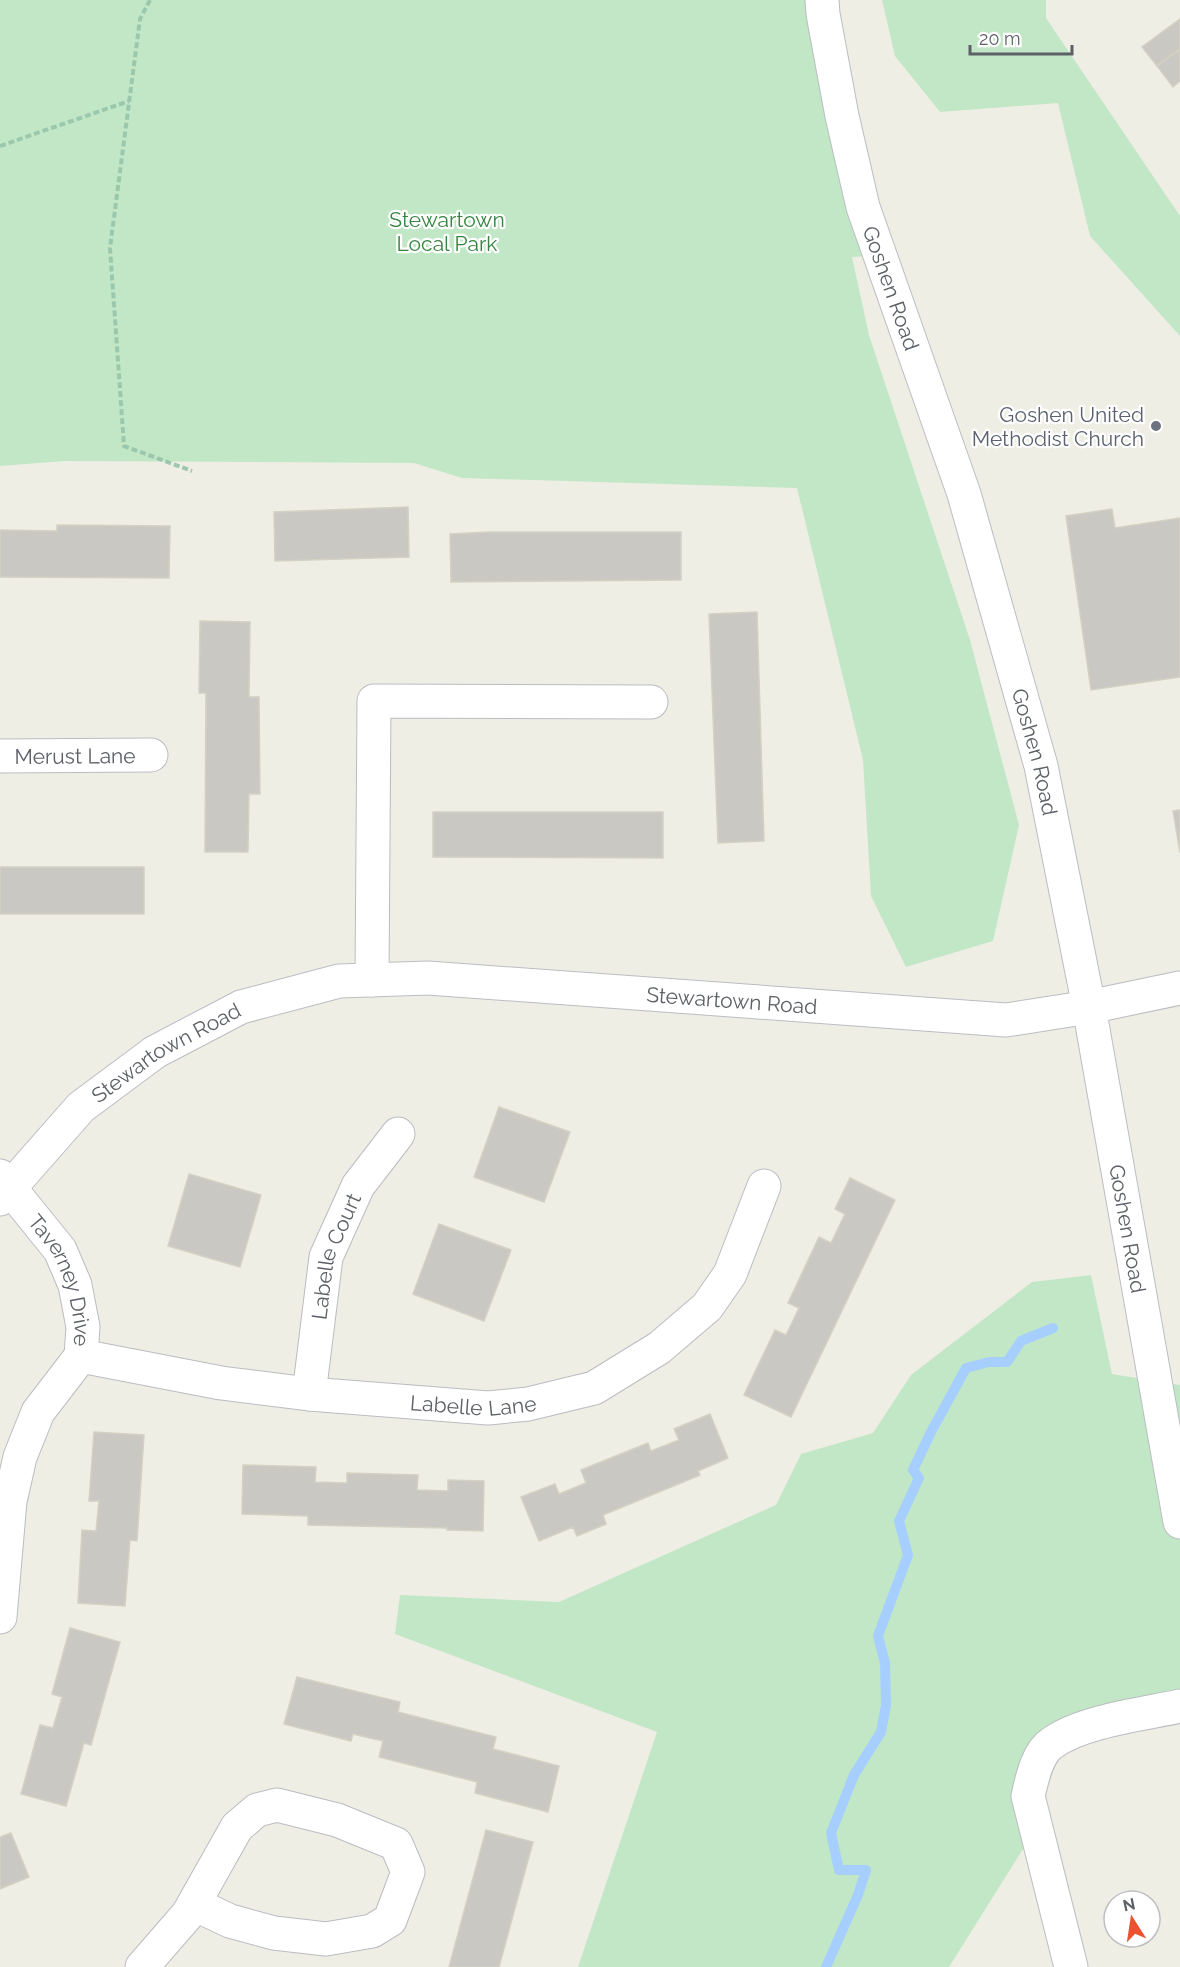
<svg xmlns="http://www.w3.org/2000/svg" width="1180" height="1967" font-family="Raleway,sans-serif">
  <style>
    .green { fill: #c2e7c6 }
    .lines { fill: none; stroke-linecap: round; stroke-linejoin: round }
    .stream { stroke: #a6cfff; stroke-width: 10 }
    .building { fill: #cac8c2; stroke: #d4d1c3; stroke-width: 1.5 }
    .street-casing { stroke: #babcc1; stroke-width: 35 }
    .secondary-casing { stroke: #bbbdc3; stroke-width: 35 }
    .path { stroke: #9bc8ad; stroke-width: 4; stroke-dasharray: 6 3; stroke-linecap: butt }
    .street { stroke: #fff; stroke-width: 33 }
    .secondary { stroke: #fff; stroke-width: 33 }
    .worship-dot { fill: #6b7280; stroke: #fff; stroke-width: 2 }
    .labels { text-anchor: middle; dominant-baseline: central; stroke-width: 4.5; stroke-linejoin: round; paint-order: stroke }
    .park-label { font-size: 21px; fill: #358540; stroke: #fff }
    .street-label { font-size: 21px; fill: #5d6066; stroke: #fff }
    .worship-label { font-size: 21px; fill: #5b616d; stroke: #fff; text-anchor: end }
  </style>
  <rect width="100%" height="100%" fill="#efeee5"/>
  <g class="green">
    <polygon points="0,0 819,0 871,256 852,257 869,335 970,640 1019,825 993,941 906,967 871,896 863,760 797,488 462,478 414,463 65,461 0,466"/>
    <polygon points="882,0 1046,0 1046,18 1180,216 1180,336 1090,236 1058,103 940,112 895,56"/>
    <polygon points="1091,1275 1112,1374 1180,1385 1180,1707 1051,1743 1035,1830 949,1967 578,1967 657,1732 395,1634 400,1595 559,1602 776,1505 801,1454 873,1433 911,1375 1032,1282"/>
  </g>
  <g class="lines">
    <polyline class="stream" points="826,1967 858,1895 866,1870 839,1870 831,1833 854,1775 881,1732 886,1705 885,1663 878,1636 908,1555 899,1521 919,1478 913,1470 931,1432 966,1368 989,1362 1007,1362 1021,1341 1053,1328"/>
  </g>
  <g class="building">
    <polygon points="1180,19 1180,49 1157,66 1142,47"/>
    <polygon points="1180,49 1180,81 1173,87 1157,66"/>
    <polygon points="408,507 409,557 275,561 274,512"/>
    <polygon points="1112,509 1115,528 1180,518 1180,677 1091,690 1066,516"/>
    <polygon points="57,525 170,526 169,578 0,577 0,530 57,531"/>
    <polygon points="489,532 681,532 681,580 451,582 450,534"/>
    <polygon points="757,612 764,841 718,843 709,614"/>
    <polygon points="200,621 250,622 249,697 259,697 260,794 249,794 248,852 205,852 206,693 199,693"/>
    <polygon points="1180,810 1180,853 1173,811"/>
    <polygon points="433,812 663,812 663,858 433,857"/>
    <rect x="0" y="867" width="144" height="47"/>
    <polygon points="499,1107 570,1132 544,1202 474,1177"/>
    <polygon points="189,1174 261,1195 240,1267 168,1246"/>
    <polygon points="850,1178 895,1200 791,1417 744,1395 775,1330 786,1335 799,1308 788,1303 819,1237 831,1243 845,1214 835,1209"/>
    <polygon points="439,1224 511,1250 484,1321 413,1294"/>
    <polygon points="710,1414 728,1458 698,1471 700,1475 603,1515 606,1524 577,1536 573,1527 539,1541 521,1497 555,1484 559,1494 586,1483 581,1470 648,1443 651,1451 679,1440 674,1429"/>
    <polygon points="94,1432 144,1435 137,1541 130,1540 125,1606 78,1603 82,1530 96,1531 99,1501 89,1501"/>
    <polygon points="243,1465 316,1467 315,1482 347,1483 347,1473 418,1475 417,1490 448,1491 448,1480 484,1481 483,1531 447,1530 447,1528 308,1525 308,1516 242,1514"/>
    <polygon points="70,1628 120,1642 91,1745 84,1743 66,1806 21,1794 40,1725 53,1728 62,1697 52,1694"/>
    <polygon points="297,1677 400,1702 398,1712 496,1737 493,1749 559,1766 548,1812 475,1793 477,1782 379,1757 383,1741 353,1734 351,1741 284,1724"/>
    <polygon points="486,1830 533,1842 499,1967 449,1967"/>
    <polygon points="11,1833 29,1877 0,1889 0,1837"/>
  </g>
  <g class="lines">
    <g class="street-casing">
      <g id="street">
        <path id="s1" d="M 0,756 L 151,755"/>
        <polyline points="372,980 374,701 651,702"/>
        <polyline points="1089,1007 1180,988"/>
        <path id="s2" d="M 0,1176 L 60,1250 L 75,1285 L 83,1327 L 81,1356 L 38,1412 L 20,1457 L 10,1501 L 0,1617"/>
        <path id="s3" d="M 81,1356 L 221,1383 L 309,1394 L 488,1408 L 528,1404 L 594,1388 L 659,1348 L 707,1307 L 730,1274 L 764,1186"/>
        <path id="s4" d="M 309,1394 L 326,1257 L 358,1186 L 398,1134"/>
        <polyline points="142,1967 188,1914 237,1827 257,1810 277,1805 337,1820 396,1844 408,1872 390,1920 372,1931 326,1939 274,1933 230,1921 194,1904"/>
        <path d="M 1071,1967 L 1028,1796 C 1032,1779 1037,1753 1052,1743 C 1083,1721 1143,1714 1180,1706"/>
      </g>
    </g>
    <g class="secondary-casing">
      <g id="secondary">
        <path id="s5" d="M 822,0 L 823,14 L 842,116 L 863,207 L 964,494 L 1041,766 L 1089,1007 L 1180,1522"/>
        <path id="s6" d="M 0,1199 L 81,1107 L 155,1052 L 241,1007 L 339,981 L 428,978 L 1006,1020 L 1089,1007"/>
      </g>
    </g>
    <g class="path">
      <polyline points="150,0 140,19 110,248 124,446 192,471"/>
      <polyline points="0,146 129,101"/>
    </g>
    <use href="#street" class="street"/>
    <use href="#secondary" class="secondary"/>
  </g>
  <circle class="worship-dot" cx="1156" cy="426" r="6"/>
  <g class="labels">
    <g class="park-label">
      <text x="447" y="219">Stewartown<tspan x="447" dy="24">Local Park</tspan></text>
    </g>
    <g class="street-label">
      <text stroke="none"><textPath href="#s5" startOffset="297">Goshen Road</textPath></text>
      <text stroke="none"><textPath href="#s5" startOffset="783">Goshen Road</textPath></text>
      <text stroke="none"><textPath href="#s1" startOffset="75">Merust Lane</textPath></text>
      <text stroke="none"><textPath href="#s6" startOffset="807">Stewartown Road</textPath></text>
      <text stroke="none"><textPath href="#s6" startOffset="224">Stewartown Road</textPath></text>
      <text stroke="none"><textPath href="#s5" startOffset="1269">Goshen Road</textPath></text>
      <text stroke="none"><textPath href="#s4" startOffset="141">Labelle Court</textPath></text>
      <text stroke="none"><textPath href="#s2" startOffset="124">Taverney Drive</textPath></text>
      <text stroke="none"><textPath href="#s3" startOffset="396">Labelle Lane</textPath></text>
    </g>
    <g class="worship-label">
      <text x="1144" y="414">Goshen United<tspan x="1144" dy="24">Methodist Church</tspan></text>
    </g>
  </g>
  <g transform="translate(1132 1919) rotate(348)"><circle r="28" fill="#ffffff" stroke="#bebfc2" stroke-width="1.5"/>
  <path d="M0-4.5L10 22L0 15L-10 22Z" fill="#ea5231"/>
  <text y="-9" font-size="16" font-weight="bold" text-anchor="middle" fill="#5d6066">N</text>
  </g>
  <path d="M970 45v9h102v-9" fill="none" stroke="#5d6066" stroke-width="3"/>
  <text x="979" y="45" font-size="18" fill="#5d6066" stroke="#ffffff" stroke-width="4.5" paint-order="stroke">20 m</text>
</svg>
